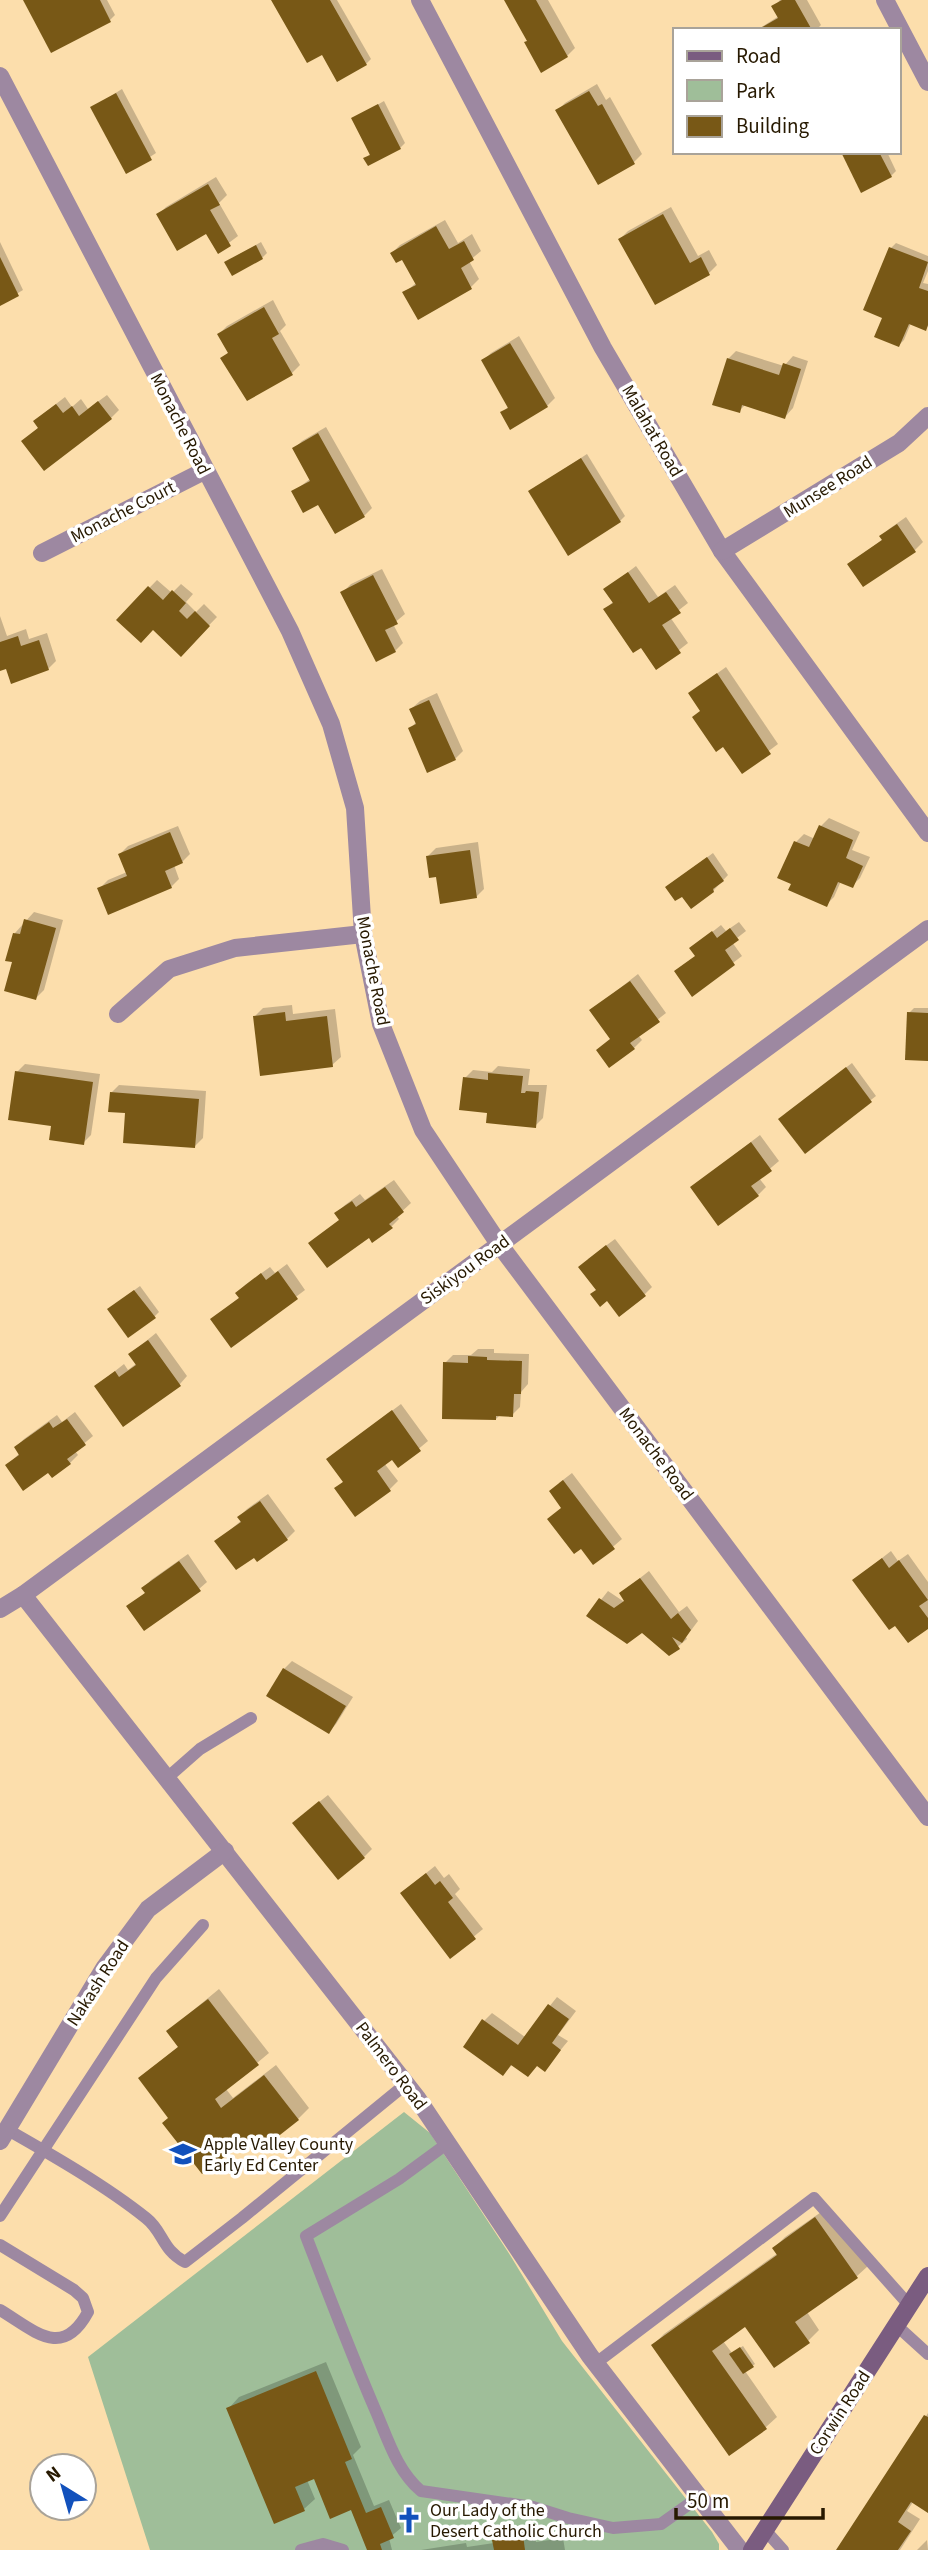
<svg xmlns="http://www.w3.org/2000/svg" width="928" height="2550" font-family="'Source Sans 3',sans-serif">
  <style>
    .green { fill: #9fbe99 }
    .shadow { fill: #0003 }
    .building { fill: #785816 }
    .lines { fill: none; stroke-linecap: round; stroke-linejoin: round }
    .service { stroke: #9d88a1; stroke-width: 12 }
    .minor { stroke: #9d88a1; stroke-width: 18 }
    .secondary { stroke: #7a5c80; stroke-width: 18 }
    .labels { text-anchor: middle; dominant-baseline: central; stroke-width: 7; stroke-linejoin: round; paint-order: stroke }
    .street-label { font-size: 18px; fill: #271901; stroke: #fff }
    .poi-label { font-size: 18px; fill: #271901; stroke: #fff; text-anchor: start }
  </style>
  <rect width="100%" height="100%" fill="#fcdeac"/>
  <polygon class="green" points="404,2112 430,2133 510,2255 562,2341 712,2532 719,2544 719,2550 150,2550 88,2357"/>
  <g class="shadow">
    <polygon points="25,0 107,0 115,15 110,20 52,51"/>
    <polygon points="273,0 337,0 371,59 366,64 322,52"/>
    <polygon points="506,0 548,0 575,48 567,56 529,40"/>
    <polygon points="780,0 807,0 821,25 816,30 757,30 779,16 774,7"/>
    <polygon points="597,84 606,100 610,97 642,154 634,162 598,183 557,111 565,103"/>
    <polygon points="122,89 156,153 127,172 93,107"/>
    <polygon points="384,101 405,143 400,148 366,158 371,153 353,119"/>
    <polygon points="843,152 887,152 896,171 891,176"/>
    <polygon points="216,177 227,195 219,203 238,236 218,251 207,232 158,215 166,207"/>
    <polygon points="671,207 698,256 709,250 717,265 709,273 656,303 620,239 628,231"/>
    <polygon points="445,220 458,243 472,234 481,251 469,261 479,279 471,287 418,317 404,293 416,283 402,258 392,253 400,245"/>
    <polygon points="0,242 23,290 0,304"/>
    <polygon points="261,242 267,253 262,258 226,262"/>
    <polygon points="896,243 928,256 928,271 923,283 928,284 928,326 925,329 911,323 904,340 899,345 885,317 891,248"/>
    <polygon points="273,300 286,325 280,331 300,365 292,373 222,358 229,352 219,334 227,326"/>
    <polygon points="519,336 555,398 547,406 502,413 509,406 483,361 491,353"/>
    <polygon points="736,351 784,366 793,356 808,361 793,408 785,417 746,404 739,411 728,359"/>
    <polygon points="107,395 119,410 111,418 23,441 39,427 43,414 65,397 72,407 81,399 88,409"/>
    <polygon points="326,427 372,508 364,516 319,502 293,492 310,479 294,449 302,441"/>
    <polygon points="587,454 625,516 620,521 530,491"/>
    <polygon points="906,517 923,542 915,550 864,585 850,564 883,539 881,537 889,529"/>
    <polygon points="636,566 658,597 675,585 688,603 670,617 688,643 656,668 641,646 605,609 614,601 606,589"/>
    <polygon points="382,569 405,614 393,624 403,643 395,651 343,592 351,584"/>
    <polygon points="157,580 172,593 181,584 193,594 186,602 196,612 204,604 217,617 181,654 153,627 118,620"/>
    <polygon points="0,616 7,636 26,629 29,639 47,633 56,661 48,669 7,667 0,669"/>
    <polygon points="726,667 778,744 742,771 690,693"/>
    <polygon points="437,693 463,751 455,759 410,729 417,721 411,709 420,701"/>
    <polygon points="829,818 860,832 852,850 870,857 860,878 852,886 841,881 834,897 826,905 780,877 796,842 804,834 815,839 821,826"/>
    <polygon points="178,826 190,854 182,862 174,865 179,879 171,887 100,888 108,880 127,872 120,854 128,846"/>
    <polygon points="478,842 484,889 476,897 438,875 428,856 436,848"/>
    <polygon points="713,853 728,875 713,891 682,894 667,887"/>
    <polygon points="34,912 63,920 44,990 36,998 14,961 15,933"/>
    <polygon points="739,922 746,931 732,942 742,956 692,994 696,955 692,948 721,925 726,931"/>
    <polygon points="638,974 666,1013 638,1035 642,1040 634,1048 598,1050 612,1038 592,1010"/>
    <polygon points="292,1005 293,1014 335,1009 341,1057 332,1065 255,1016 263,1008"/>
    <polygon points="914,1008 928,1008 928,1060 909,1013"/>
    <polygon points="852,1063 876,1096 805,1151 785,1114"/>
    <polygon points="25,1064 100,1074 91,1135 83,1143 53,1125 17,1072"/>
    <polygon points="498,1066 530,1069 528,1085 547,1085 543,1118 535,1126 489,1111 465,1078 473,1070 492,1072"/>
    <polygon points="119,1085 206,1091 203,1138 195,1146 127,1112 111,1093"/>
    <polygon points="760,1135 779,1161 759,1178 766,1187 758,1195 692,1187"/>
    <polygon points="394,1180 411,1203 397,1216 399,1219 391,1227 369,1235 311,1243 341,1219 337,1213 345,1205 360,1194 365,1200"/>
    <polygon points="615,1239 652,1287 644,1295 598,1289 588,1259"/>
    <polygon points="287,1264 305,1290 232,1345 221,1312 240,1297 237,1293 245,1285 270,1267 275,1273"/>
    <polygon points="140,1286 159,1312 154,1317 114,1305"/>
    <polygon points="156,1333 187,1376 180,1384 96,1386 124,1364 128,1370 137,1363 130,1354"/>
    <polygon points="478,1349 494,1349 494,1353 529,1354 528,1384 521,1392 520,1407 512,1415 500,1415 496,1419 445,1363 453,1355 471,1355"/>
    <polygon points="401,1404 428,1441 398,1466 392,1458 384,1463 398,1481 390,1489 336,1488 344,1481 328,1459"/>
    <polygon points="75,1412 93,1436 75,1451 78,1455 70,1463 48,1470 7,1465 20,1453 16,1447 24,1439 57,1415 62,1422"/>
    <polygon points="572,1473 622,1539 594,1563 582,1547 549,1519 563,1507 559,1483"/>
    <polygon points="268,1494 295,1531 287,1539 254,1555 217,1541 242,1520 239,1517 247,1509"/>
    <polygon points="891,1551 898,1561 908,1554 928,1582 928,1627 895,1623 854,1580"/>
    <polygon points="188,1554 207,1582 199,1589 129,1607 146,1592 144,1588 151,1580"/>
    <polygon points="649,1571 679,1612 687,1606 698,1621 686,1637 687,1639 669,1654 642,1631 589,1615 608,1591 629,1605 621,1593"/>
    <polygon points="292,1661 353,1697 336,1724 329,1732 268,1695 284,1669"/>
    <polygon points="328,1795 372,1849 364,1857 303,1815"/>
    <polygon points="435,1866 444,1878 449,1874 460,1889 455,1894 483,1929 450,1956 410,1886"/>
    <polygon points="219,1989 269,2053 226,2089 233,2098 276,2065 309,2108 298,2119 247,2137 170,2118 140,2078 179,2046 168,2031"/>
    <polygon points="557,1997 576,2011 558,2035 568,2041 545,2069 538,2064 513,2064 503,2074 484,2021 492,2013 525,2037"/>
    <polygon points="827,2208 868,2266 857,2276 807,2312 819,2330 808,2341 746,2325 723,2341 732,2353 743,2346 755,2364 745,2371 777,2417 766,2427 730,2453 653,2345 664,2334 778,2253 774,2248 785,2237"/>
    <polygon points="326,2362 361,2447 353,2455 374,2506 389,2500 401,2528 389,2538 392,2550 369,2550 350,2507 315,2477 307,2480 315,2499 304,2509 229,2408 239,2397"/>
    <polygon points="928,2413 928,2511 913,2502 907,2511 920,2519 900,2550 838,2550"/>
    <polygon points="533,2525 536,2542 563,2538 565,2550 421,2550 466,2543 467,2547 494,2543 505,2530"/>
    <polygon points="927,2540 928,2550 917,2550"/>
  </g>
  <g class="building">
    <polygon points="23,0 100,0 111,22 51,53"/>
    <polygon points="271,0 330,0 367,65 337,82 322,55 307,63"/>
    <polygon points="504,0 536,0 568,57 541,73 524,42 527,41"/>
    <polygon points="782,0 795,0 812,30 757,30 778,18 771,6"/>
    <polygon points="589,91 598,106 602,104 635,164 598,185 555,110"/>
    <polygon points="116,93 152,160 126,174 90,107"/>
    <polygon points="378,104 401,149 368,166 363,158 370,155 351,118"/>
    <polygon points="841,152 879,152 892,177 861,193"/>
    <polygon points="208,184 220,205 210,210 231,246 218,254 206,234 177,251 156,214"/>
    <polygon points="663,214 690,263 701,257 710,275 655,305 618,239"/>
    <polygon points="436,226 449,249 464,241 474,260 461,268 472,289 418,320 402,292 416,285 402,260 396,263 390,253"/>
    <polygon points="256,245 263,259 232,276 224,262"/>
    <polygon points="889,247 928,262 919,288 928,291 928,325 926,331 909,324 899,347 874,337 882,318 863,310"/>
    <polygon points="0,257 19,296 0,306"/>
    <polygon points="264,307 279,334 272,338 293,375 247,401 220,358 228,353 217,334"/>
    <polygon points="510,343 548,407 510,430 500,412 508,408 481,360"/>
    <polygon points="727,358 779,375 783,363 801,369 785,419 742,405 740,413 712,405"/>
    <polygon points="98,401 112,419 44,471 21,441 38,428 33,421 56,404 63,413 72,406 79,416"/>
    <polygon points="318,433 365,517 335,534 318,505 303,513 291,491 310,481 292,448"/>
    <polygon points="581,458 621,522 568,556 528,491"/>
    <polygon points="897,524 916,552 863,587 847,564 882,540 879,536"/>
    <polygon points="628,572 649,603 666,592 681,613 662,625 681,653 656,670 641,648 633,653 603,609 613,603 603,589"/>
    <polygon points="373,575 398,624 385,630 396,652 376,662 340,592"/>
    <polygon points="148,586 163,600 172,590 186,603 179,611 187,619 195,611 210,626 181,657 153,630 141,643 116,620"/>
    <polygon points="18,636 21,646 39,640 49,670 11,684 6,669 0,671 0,642"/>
    <polygon points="717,673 771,754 742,774 723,747 716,752 692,717 700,711 688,693"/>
    <polygon points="429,700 456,760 427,773 408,728 416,724 409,709"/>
    <polygon points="819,825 853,840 846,858 863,866 853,888 838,882 827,907 788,890 791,884 777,878 794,841 809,847"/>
    <polygon points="170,832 183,863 165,871 172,888 108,915 97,888 127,876 118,854"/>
    <polygon points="470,850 477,898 440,904 436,877 429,878 426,856"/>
    <polygon points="707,857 724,881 713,889 714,892 691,909 682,897 675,901 665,887"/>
    <polygon points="24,919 56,928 36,1000 4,991 12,962 5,961 13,933 20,934"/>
    <polygon points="730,928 739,940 725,950 735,965 692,997 674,971 695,956 689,948 712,931 717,938"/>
    <polygon points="630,981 660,1022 630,1043 635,1049 609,1068 596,1050 610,1039 589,1010"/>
    <polygon points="285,1012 286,1021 327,1016 333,1067 260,1076 253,1016"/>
    <polygon points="907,1012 928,1013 928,1061 905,1060"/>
    <polygon points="846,1067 872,1102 805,1154 778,1119"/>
    <polygon points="15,1071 93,1082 84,1145 49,1140 51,1126 8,1120"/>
    <polygon points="488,1073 523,1076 521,1093 525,1093 526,1091 539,1092 536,1128 486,1123 487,1113 459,1110 463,1077 488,1080"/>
    <polygon points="110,1092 199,1099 195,1148 123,1143 125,1113 108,1112"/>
    <polygon points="751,1142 772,1171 751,1186 759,1196 718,1226 690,1187"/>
    <polygon points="385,1187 404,1212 389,1224 393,1228 372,1243 369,1238 327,1268 308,1243 339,1220 334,1213 352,1201 356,1207"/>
    <polygon points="606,1245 646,1296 619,1317 607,1301 600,1307 590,1294 596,1290 578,1267"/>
    <polygon points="278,1271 298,1299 231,1348 210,1319 239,1298 235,1293 261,1273 266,1280"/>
    <polygon points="134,1290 156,1318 128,1338 107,1309"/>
    <polygon points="148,1340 181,1386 123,1427 94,1386 115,1371 119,1377 136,1365 128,1354"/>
    <polygon points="468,1356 487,1357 487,1360 522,1361 521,1394 514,1394 513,1417 496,1416 496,1420 442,1419 443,1362 468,1363"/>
    <polygon points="392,1410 421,1451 398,1468 392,1460 377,1471 391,1491 355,1517 334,1488 343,1482 326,1459"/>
    <polygon points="67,1419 86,1445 67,1459 71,1464 52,1478 48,1473 23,1491 5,1465 19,1455 14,1447 49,1422 53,1428"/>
    <polygon points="563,1480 615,1549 593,1565 581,1549 574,1554 547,1519 561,1508 549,1491"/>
    <polygon points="260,1501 288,1540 257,1562 254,1558 236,1570 214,1541 241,1522 237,1517"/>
    <polygon points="882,1558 889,1568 899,1560 928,1600 919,1606 928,1618 928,1629 908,1643 895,1626 889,1630 852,1580"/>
    <polygon points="179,1561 201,1591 144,1631 126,1606 145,1593 141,1588"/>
    <polygon points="640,1578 671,1619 678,1613 691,1630 682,1643 672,1637 680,1649 669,1656 642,1633 627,1644 586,1616 599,1598 614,1608 624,1601 619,1593"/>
    <polygon points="283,1668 346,1706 329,1734 266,1696"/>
    <polygon points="319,1801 365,1858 338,1880 292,1823"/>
    <polygon points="426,1873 435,1885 440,1881 453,1898 448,1902 476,1939 450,1959 400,1893"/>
    <polygon points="208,1999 259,2065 215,2099 221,2108 264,2075 299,2120 257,2153 247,2140 202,2174 162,2123 168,2118 138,2078 178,2047 166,2031"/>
    <polygon points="548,2004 569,2019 552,2043 561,2050 545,2072 537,2066 528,2077 511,2065 503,2076 463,2047 482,2019 518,2045"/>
    <polygon points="815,2217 858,2278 795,2322 810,2343 774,2368 745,2327 712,2351 767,2429 729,2456 651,2345 777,2255 772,2248"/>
    <polygon points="740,2347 754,2367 743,2374 729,2354"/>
    <polygon points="316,2371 352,2459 345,2462 366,2513 381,2507 394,2538 380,2544 382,2550 367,2550 351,2510 330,2519 314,2479 295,2487 305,2511 274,2524 226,2408"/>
    <polygon points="924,2415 928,2417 928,2513 911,2502 898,2522 911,2531 898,2550 836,2550"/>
    <polygon points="523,2535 525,2550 494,2550 492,2540"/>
  </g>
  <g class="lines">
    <g class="service">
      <polyline points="167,1778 200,1749 251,1718"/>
      <path d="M 8,2130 C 52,2155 106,2186 146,2218 C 163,2231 162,2250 185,2262 L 242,2218 L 406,2084"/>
      <path d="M 448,2143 L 399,2179 L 306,2236 C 328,2293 350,2351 374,2407 C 387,2436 396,2470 421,2491 L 533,2507 L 568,2518 L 613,2528 L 661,2524 L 699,2497"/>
      <polyline points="0,2216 156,1978 203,1925"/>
      <path d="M 0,2245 L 74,2290 L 83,2298 L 88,2312 C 62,2360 35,2331 0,2310"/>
      <polyline points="896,2325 928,2354"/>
      <polyline points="596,2363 814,2198 909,2305"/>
      <polyline points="765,2530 783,2550"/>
      <polyline points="301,2550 323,2544 343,2550"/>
    </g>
    <g class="minor">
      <polyline points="420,0 603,348 722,551 928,833"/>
      <polyline points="885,0 928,82"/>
      <polyline points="0,76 290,631 331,724 355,808 363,934 381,1024 423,1130 499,1244 928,1817"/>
      <polyline points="722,551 899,443 928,416"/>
      <polyline points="42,553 204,471"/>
      <polyline points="118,1014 169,969 235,948 363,934"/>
      <polyline points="23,1595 417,2098 590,2356 740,2550"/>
      <polyline points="0,1609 23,1595 928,929"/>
      <polyline points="0,2141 105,1967 148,1909 225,1851"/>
    </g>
    <polyline class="secondary" points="752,2550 928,2276"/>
  </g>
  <defs>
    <g id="school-bare" transform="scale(2.1)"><path d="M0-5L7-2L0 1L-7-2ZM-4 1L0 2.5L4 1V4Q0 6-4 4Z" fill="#1251bc" stroke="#fff" stroke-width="2.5" paint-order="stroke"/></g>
    <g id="church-bare" transform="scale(2.1)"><path d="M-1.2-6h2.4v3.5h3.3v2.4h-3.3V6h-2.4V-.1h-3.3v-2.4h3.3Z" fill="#1251bc" stroke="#fff" stroke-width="2.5" paint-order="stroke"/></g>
  </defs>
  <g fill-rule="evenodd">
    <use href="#school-bare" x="183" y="2154"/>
    <use href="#church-bare" x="409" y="2520"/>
  </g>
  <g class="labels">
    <g class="street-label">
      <text transform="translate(180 424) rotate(63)">Monache Road</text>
      <text transform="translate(652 431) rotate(60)">Malahat Road</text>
      <text transform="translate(828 487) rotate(-32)">Munsee Road</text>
      <text transform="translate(123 512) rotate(-27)">Monache Court</text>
      <text transform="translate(373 971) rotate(79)">Monache Road</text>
      <text transform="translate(465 1270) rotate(-36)">Siskiyou Road</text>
      <text transform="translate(656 1454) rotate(53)">Monache Road</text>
      <text transform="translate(98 1983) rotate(-57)">Nakash Road</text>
      <text transform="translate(391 2066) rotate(53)">Palmero Road</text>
      <text transform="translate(840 2413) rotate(-57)">Corwin Road</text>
    </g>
    <g class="poi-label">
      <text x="204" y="2144">Apple Valley County<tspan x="204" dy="21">Early Ed Center</tspan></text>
      <text x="430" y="2510">Our Lady of the<tspan x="430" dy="21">Desert Catholic Church</tspan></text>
    </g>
  </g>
  <rect x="673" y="28" width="228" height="126" fill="#ffffff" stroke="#a9a399" stroke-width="2"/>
  <rect x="687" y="51" width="35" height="10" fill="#7a5c80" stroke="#a9a399" stroke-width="2"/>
  <text x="736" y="63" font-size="21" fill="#271901">Road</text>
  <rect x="687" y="80" width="35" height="21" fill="#9fbe99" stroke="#a9a399" stroke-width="2"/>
  <text x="736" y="98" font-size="21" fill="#271901">Park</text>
  <rect x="687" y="116" width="35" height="21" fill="#785816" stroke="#a9a399" stroke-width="2"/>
  <text x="736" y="133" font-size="21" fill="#271901">Building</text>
  <g transform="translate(63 2487) rotate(323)"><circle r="33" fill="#ffffff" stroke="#a9a399" stroke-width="2"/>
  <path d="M0-5L12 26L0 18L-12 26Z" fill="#1251bc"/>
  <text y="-10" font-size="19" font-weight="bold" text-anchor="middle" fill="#271901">N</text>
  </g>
  <path d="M676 2508v10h147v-10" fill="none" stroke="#271901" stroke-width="3.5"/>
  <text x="687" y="2508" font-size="21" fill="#271901" stroke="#ffffff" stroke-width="5" paint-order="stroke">50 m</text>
</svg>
